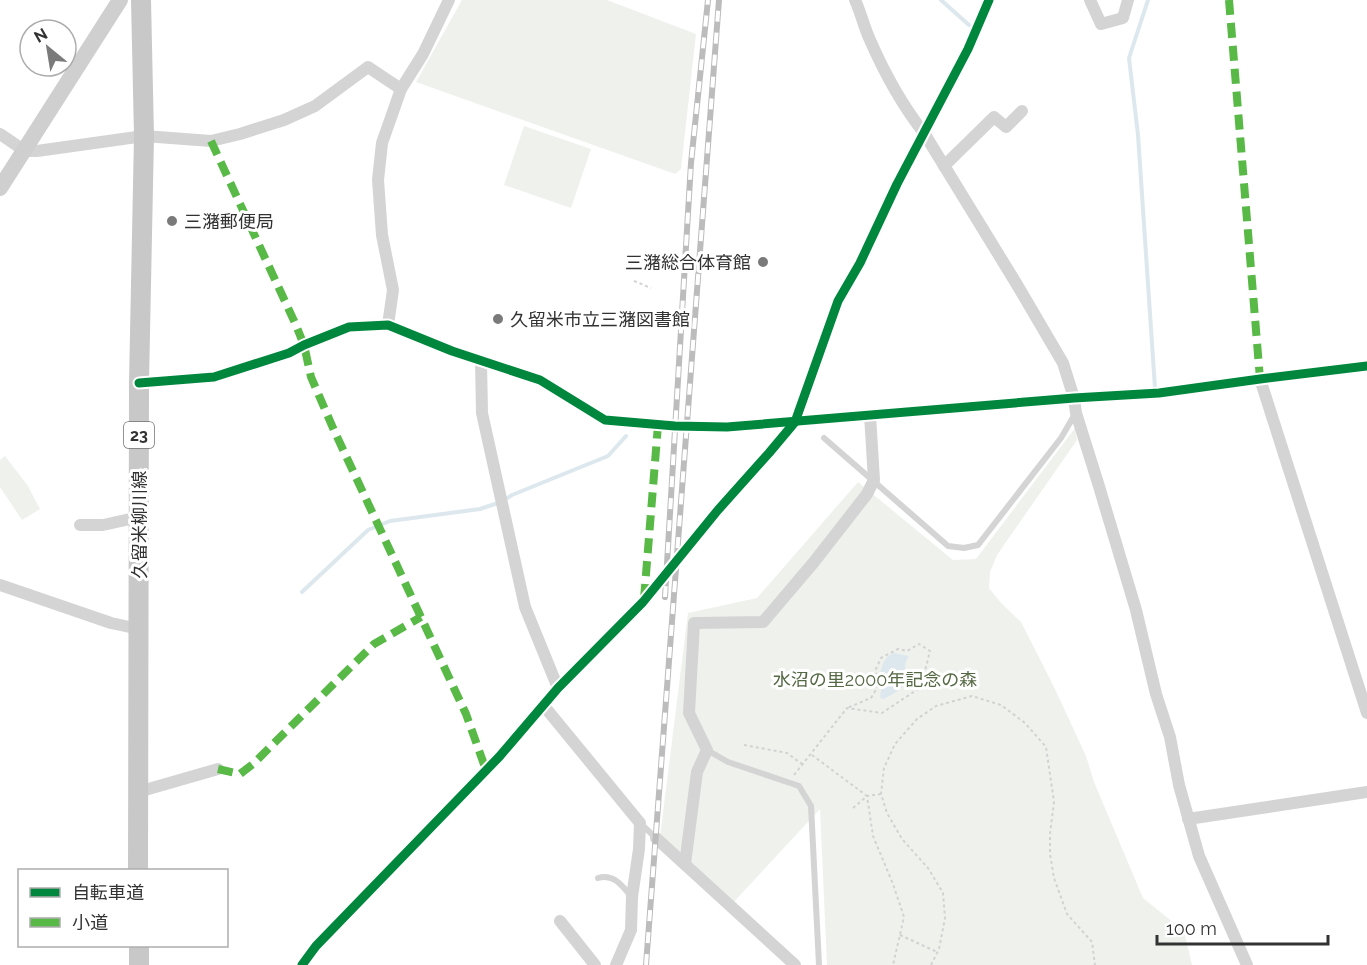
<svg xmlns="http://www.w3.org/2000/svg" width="1367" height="965" font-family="Raleway,'Noto Sans JP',sans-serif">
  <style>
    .green { fill: #eff2ec }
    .water { fill: #dde8ee }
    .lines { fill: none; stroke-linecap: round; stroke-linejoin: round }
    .stream { stroke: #dde8ee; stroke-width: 4 }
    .path { stroke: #d2d2d2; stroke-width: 2; stroke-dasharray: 3 3; stroke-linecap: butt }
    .service { stroke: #d4d4d4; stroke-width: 6 }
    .minor { stroke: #d4d4d4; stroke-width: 12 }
    .secondary { stroke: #cfcfcf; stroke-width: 16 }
    .primary { stroke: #c8c8c8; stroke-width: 20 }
    .rail-casing { stroke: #bcbcbc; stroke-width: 6 }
    .rail { stroke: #fff; stroke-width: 4; stroke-dasharray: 11; stroke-linecap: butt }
    .quiet { stroke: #58b947; stroke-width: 8; stroke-dasharray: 15 8; stroke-linecap: butt }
    .cycleway-casing { stroke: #fff; stroke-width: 13 }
    .cycleway { stroke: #00873e; stroke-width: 9 }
    .poi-dot { fill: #7a7a7a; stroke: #fff; stroke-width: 2 }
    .labels { text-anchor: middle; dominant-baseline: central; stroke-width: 6; stroke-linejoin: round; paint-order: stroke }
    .shield { fill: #fff; stroke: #707070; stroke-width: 1.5 }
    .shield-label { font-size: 16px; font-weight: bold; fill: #323232 }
    .poi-label { font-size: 18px; fill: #323232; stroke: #fff; text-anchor: start }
    .street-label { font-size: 18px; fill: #323232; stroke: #fff }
    .park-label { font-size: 18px; fill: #556944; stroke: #fff }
  </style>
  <rect width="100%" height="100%" fill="#fff"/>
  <g class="green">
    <polygon points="462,0 607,0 696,34 681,169 675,174 416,82"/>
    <polygon points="524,126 591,149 571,208 504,185"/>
    <polygon points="1075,428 1077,440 997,555 990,572 989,588 1002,604 1021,622 1055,689 1086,756 1094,782 1143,898 1184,931 1192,965 827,965 820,809 731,905 660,837 688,613 757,598 858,482 953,560 976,559"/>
    <polygon points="5,456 28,486 40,509 22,520 0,487 0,460"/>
  </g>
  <path class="water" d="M 894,653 L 909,656 C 904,664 904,669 908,678 C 904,689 893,694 884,699 L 880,698 L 882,680 L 880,673 L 883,663 L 888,656 Z"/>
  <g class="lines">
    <g class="stream">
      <polyline points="941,0 969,25"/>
      <polyline points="1148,0 1129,58 1138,135 1155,388"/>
      <polyline points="302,592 368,530 390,521 480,509 501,502 512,495 608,456 626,436"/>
    </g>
    <g class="path">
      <polyline points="634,281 651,288"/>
      <polyline points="744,745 787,753 802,764"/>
      <polyline points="812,755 867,796 852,809"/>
      <polyline points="794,775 847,708 882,713 921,687 930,651 919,644 907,651 898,649 881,658 876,669 877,688 871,698 847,708"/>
      <polyline points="881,794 867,796 873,836 893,884 904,917 893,965"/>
      <polyline points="900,935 937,952"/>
      <polyline points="931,965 939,949 945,918 943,893 928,868 902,839 887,813 881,794 884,768 895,744 917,719 936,706 972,696 1001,705 1025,723 1046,747 1054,802 1050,834 1050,854 1054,878 1067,914 1092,942 1095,965"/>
    </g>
    <g class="service">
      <polyline points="824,438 948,546 964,548 978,545 1061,438 1075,414"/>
      <polyline points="707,750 728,762 799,786 811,806 819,965"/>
      <polyline points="641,824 656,838"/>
      <path d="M 598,878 C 614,873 622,886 632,897"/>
    </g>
    <g class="minor">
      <path d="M 855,0 C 861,13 864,27 870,40 C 884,72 902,105 924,133 L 1016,283 L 1063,363 L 1074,398 L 1076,413 L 1098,483 L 1136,610 L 1156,694 L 1170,737 L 1179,785 L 1199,856 L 1247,965"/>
      <polyline points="1090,0 1101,24 1123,18 1128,0"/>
      <polyline points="0,134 25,151 37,151 144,136 211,141 240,134 284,120 315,106 368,67 401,89 423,54 449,0"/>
      <polyline points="944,166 994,117 1006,127 1022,111"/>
      <polyline points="388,325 393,290 382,235 378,180 382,143 401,89"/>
      <polyline points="481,361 482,413 525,607 558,688"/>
      <polyline points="1260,379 1367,713"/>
      <polyline points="139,383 214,377 289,353 304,345 349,327 388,325 452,351 540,380 605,420 675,426 727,427 1074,398 1159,393 1260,379 1367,366"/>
      <polyline points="80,525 103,525 139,517"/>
      <polyline points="0,585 111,623 139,629"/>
      <polyline points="544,706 640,823 639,849 632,897 631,930 616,965"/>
      <polyline points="138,792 218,769"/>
      <polyline points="1188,819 1367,792"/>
      <polyline points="656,838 795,965"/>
      <polyline points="685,864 697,772 707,750 689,713 694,623 763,622 814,562 867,494 874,480 870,415"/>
      <polyline points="560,921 595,965"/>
      <polyline points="302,965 316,946 499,757 558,688 643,602 718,510 769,453 795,422 838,301 860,263 897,184 968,49 989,0"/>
    </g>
    <polyline class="secondary" points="0,188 120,0"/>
    <g class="primary">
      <polyline points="138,870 139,383 144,136 141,0"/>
      <polyline points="139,946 139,965"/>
    </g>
    <g class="rail-casing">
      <g id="rail">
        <polyline points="665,597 691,163 708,0"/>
        <polyline points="646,965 719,0"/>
      </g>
    </g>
    <use href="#rail" class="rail"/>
    <g class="quiet">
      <polyline points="1229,0 1260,379"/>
      <polyline points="211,141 295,323 304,345 311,377 333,428 466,714 486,770"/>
      <polyline points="644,599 658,425"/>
      <polyline points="218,769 240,774 253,764 374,644 421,617"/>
    </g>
    <g class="cycleway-casing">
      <g id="cycleway">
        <polyline points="139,383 214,377 289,353 304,345 349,327 388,325 452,351 540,380 605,420 675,426 727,427 1074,398 1159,393 1260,379 1367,366"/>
        <polyline points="302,965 316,946 499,757 558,688 643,602 718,510 769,453 795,422 838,301 860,263 897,184 968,49 989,0"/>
      </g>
    </g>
    <use href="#cycleway" class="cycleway"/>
  </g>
  <g class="poi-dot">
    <circle cx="172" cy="221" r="6"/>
    <circle cx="763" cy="262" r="6"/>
    <circle cx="498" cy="319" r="6"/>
  </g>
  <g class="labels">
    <rect class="shield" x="124" y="422" width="30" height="26" rx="4.5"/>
    <g class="shield-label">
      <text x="139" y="435">23</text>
    </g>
    <g class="poi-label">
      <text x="184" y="221">三潴郵便局</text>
      <text x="751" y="262" text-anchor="end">三潴総合体育館</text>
      <text x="510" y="319">久留米市立三潴図書館</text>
    </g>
    <g class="street-label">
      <text transform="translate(139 525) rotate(-90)">久留米柳川線</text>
    </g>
    <g class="park-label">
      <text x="875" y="679">水沼の里2000年記念の森</text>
    </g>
  </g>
  <rect x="18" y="869" width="210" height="78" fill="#ffffff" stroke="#adadad" stroke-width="1.5"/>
  <rect x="30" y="888" width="30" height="9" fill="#00873e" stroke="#adadad" stroke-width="1.5"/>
  <text x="72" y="899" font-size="18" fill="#323232">自転車道</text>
  <rect x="30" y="918" width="30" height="9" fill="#58b947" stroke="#adadad" stroke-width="1.5"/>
  <text x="72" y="929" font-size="18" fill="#323232">小道</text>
  <g transform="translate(48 48) rotate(330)"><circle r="28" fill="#ffffff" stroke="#adadad" stroke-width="1.5"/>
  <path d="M0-4.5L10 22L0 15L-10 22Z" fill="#7a7a7a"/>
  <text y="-9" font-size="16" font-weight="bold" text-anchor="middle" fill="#323232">N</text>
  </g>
  <path d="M1157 935v9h171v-9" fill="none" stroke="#323232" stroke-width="3"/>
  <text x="1166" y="935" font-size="18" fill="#323232" stroke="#ffffff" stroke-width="4.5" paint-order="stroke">100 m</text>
</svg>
